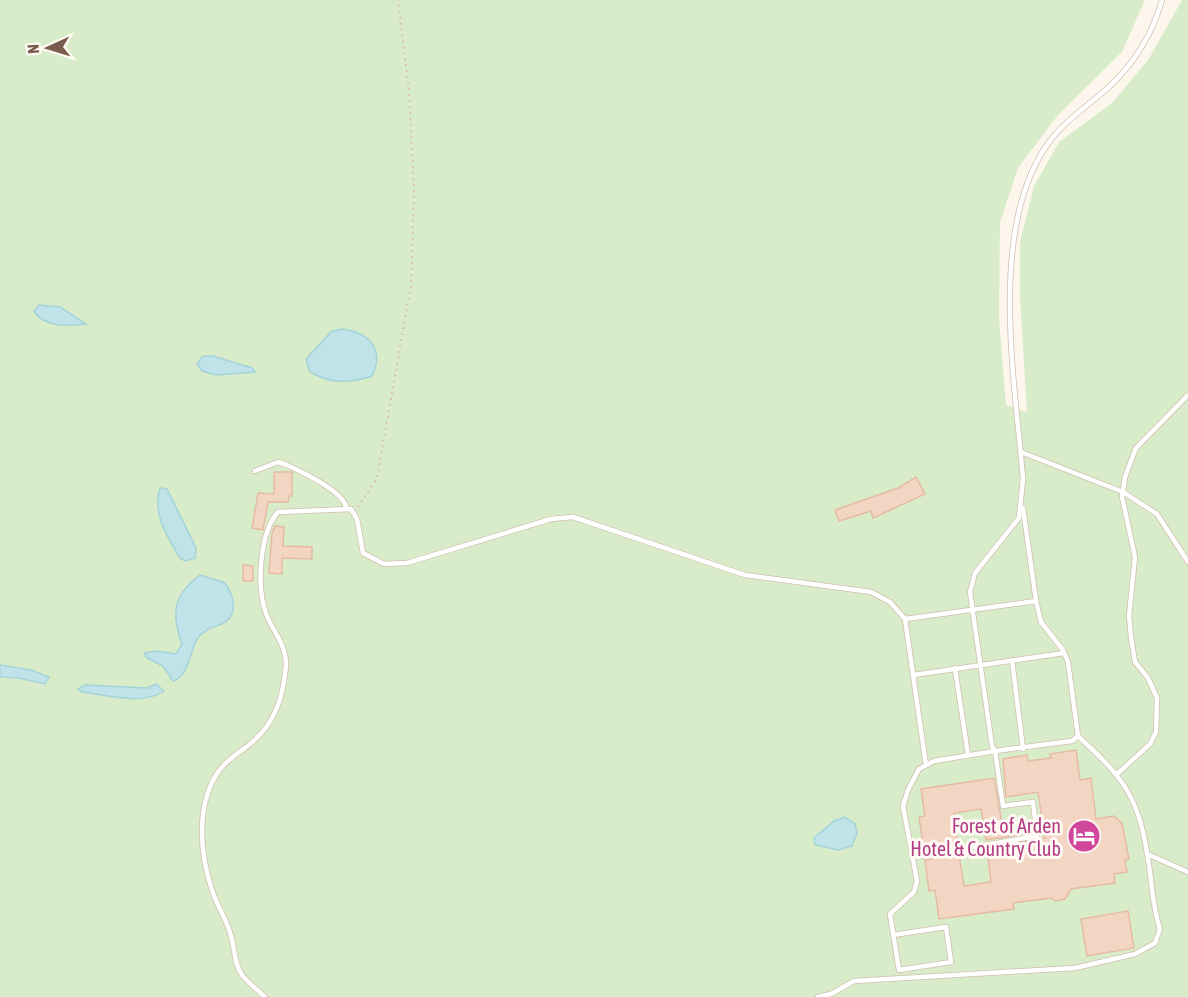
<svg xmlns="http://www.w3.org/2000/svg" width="1188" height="997" font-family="'Asap Condensed',sans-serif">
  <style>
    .green { fill: #d8ecc9 }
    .water { fill: #bfe3e8; stroke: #a5d3da; stroke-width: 1.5 }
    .building { fill: #f3d5c3; stroke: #e6bba3; stroke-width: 1.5 }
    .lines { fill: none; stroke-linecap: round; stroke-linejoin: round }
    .service-casing { stroke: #d1beb0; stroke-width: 6 }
    .path { stroke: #d9b8a5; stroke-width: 2; stroke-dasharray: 1.5 4.5; stroke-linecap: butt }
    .service { stroke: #fff; stroke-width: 4.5 }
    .labels { text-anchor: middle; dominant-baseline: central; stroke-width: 6; stroke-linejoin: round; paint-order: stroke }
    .hotel-label { font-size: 20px; fill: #b23c85; stroke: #fffaf3; text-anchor: end }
  </style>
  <rect width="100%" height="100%" fill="#fdf6ec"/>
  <polygon class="green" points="0,0 1145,0 1122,52 1058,115 1018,168 1000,222 999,319 1006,405 1027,412 1020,297 1020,242 1034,186 1059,142 1112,103 1148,60 1182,0 1188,0 1188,997 0,997"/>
  <g class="water">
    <path d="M 39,305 L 60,307 L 86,324 C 69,326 44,328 34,311 Z"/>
    <path d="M 342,329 C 369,332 385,350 372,376 C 350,384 330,384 310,372 L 306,359 L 332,331 Z"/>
    <polygon points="203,356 213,356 252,368 255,372 216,375 202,371 197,364"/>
    <path d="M 160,488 L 167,489 L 196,548 L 195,558 L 185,561 L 180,558 C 167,536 152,514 160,488 Z"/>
    <path d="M 200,575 L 225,583 C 231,592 236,603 232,614 C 226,629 206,623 196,641 C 190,653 188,677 173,681 L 163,666 L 147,658 L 144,653 L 157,651 L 176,654 L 182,644 C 171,613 173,595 200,575 Z"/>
    <polygon points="0,665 31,670 49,677 45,684 19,678 0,677"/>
    <path d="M 156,684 L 164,691 C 143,706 107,695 82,692 L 78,689 L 85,685 L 148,688 Z"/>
    <polygon points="845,817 855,824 857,833 852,846 838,850 815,845 814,838 834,821"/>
  </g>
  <g class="building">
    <polygon points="274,472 292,472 292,496 289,496 288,502 268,502 263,530 252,528 258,493 274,494"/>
    <polygon points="916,477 925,494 873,518 871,511 839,521 835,510 898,488"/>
    <polygon points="275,526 284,527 283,546 312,547 312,559 282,558 282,574 269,573 272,533"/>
    <polygon points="243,565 253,566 253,581 243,581"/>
    <polygon points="1076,750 1080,780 1091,778 1096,819 1114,816 1122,823 1129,859 1125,860 1127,872 1114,874 1115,883 1071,889 1065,899 1055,901 1051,898 1013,903 1014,909 939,919 935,890 929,891 925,860 959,854 964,886 991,882 987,849 1045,838 1038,792 1006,797 1003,759 1027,755 1028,761 1051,758 1050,754"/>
    <polygon points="994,778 1004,834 1017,832 1017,835 986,840 981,809 954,813 958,845 924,851 919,817 925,816 921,789"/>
    <polygon points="1128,911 1134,948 1087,956 1081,919"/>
  </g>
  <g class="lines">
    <g class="service-casing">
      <g id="service">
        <polyline points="1021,452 1123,492 1157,514 1188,562"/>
        <path d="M 255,471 L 278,462 L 287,465 C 302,472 343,491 346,507"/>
        <polyline points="905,619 926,765"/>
        <polyline points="1012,660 1023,749"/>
        <polyline points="955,668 968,755"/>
        <polyline points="913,675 1064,653"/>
        <path d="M 1078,736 L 1072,741 L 995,751 L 992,746 L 970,592 L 975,573 L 1019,518 L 1023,479 C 1015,380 986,219 1053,137 C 1069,117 1092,103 1111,85 C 1135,62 1153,32 1162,0"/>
        <polyline points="1117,774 1150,744 1156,732 1157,698 1148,678 1135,662 1131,637 1129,616 1135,557 1122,497 1125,477 1136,448 1188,395"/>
        <polyline points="1147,854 1188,872"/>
        <polyline points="893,935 946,927 951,962 899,970 890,914 914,892 917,881 903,806 908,790 919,769 934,761 995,751 1003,806 1033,802 1037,836 914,857"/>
        <path d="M 265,997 C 258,990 248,983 242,975 C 234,964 235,949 231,936 C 227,920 217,906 212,890 C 200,854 196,809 216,775 C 224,762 237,754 249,745 C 275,724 283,698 286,666 C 287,646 274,633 267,616 C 256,590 259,533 278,512 L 351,509 L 357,519 L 363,553 L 384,564 L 407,563 L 551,519 L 573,517 L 745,575 L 871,592 L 890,602 L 905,619 L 1036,601"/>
        <path d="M 818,997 L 831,994 L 854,981 L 1075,968 L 1135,954 L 1155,943 L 1160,929 C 1153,909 1152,886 1149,865 C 1139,798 1127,781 1078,736 L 1068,662 L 1063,650 L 1041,622 L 1036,601 L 1023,508"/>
      </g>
    </g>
    <polyline class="path" points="358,507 377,478 411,285 414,191 409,90 398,0"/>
    <use href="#service" class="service"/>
  </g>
  <defs>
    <g id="hotel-disc" transform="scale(1.725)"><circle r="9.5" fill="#d1479c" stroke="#fffaf3"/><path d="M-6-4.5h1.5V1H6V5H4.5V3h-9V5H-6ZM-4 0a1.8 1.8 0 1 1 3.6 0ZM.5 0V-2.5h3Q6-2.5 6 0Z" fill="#fff"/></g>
  </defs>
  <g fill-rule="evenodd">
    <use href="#hotel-disc" x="1084" y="836"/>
  </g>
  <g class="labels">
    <g class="hotel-label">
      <text x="1061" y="825">Forest of Arden<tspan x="1061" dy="23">Hotel &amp; Country Club</tspan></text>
    </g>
  </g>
  <g transform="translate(48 48) rotate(266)" stroke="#fffaf3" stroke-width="4.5" paint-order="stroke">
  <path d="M0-4.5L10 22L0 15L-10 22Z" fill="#7a5c4d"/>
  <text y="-9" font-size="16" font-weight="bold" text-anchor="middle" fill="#7a5c4d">N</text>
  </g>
</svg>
